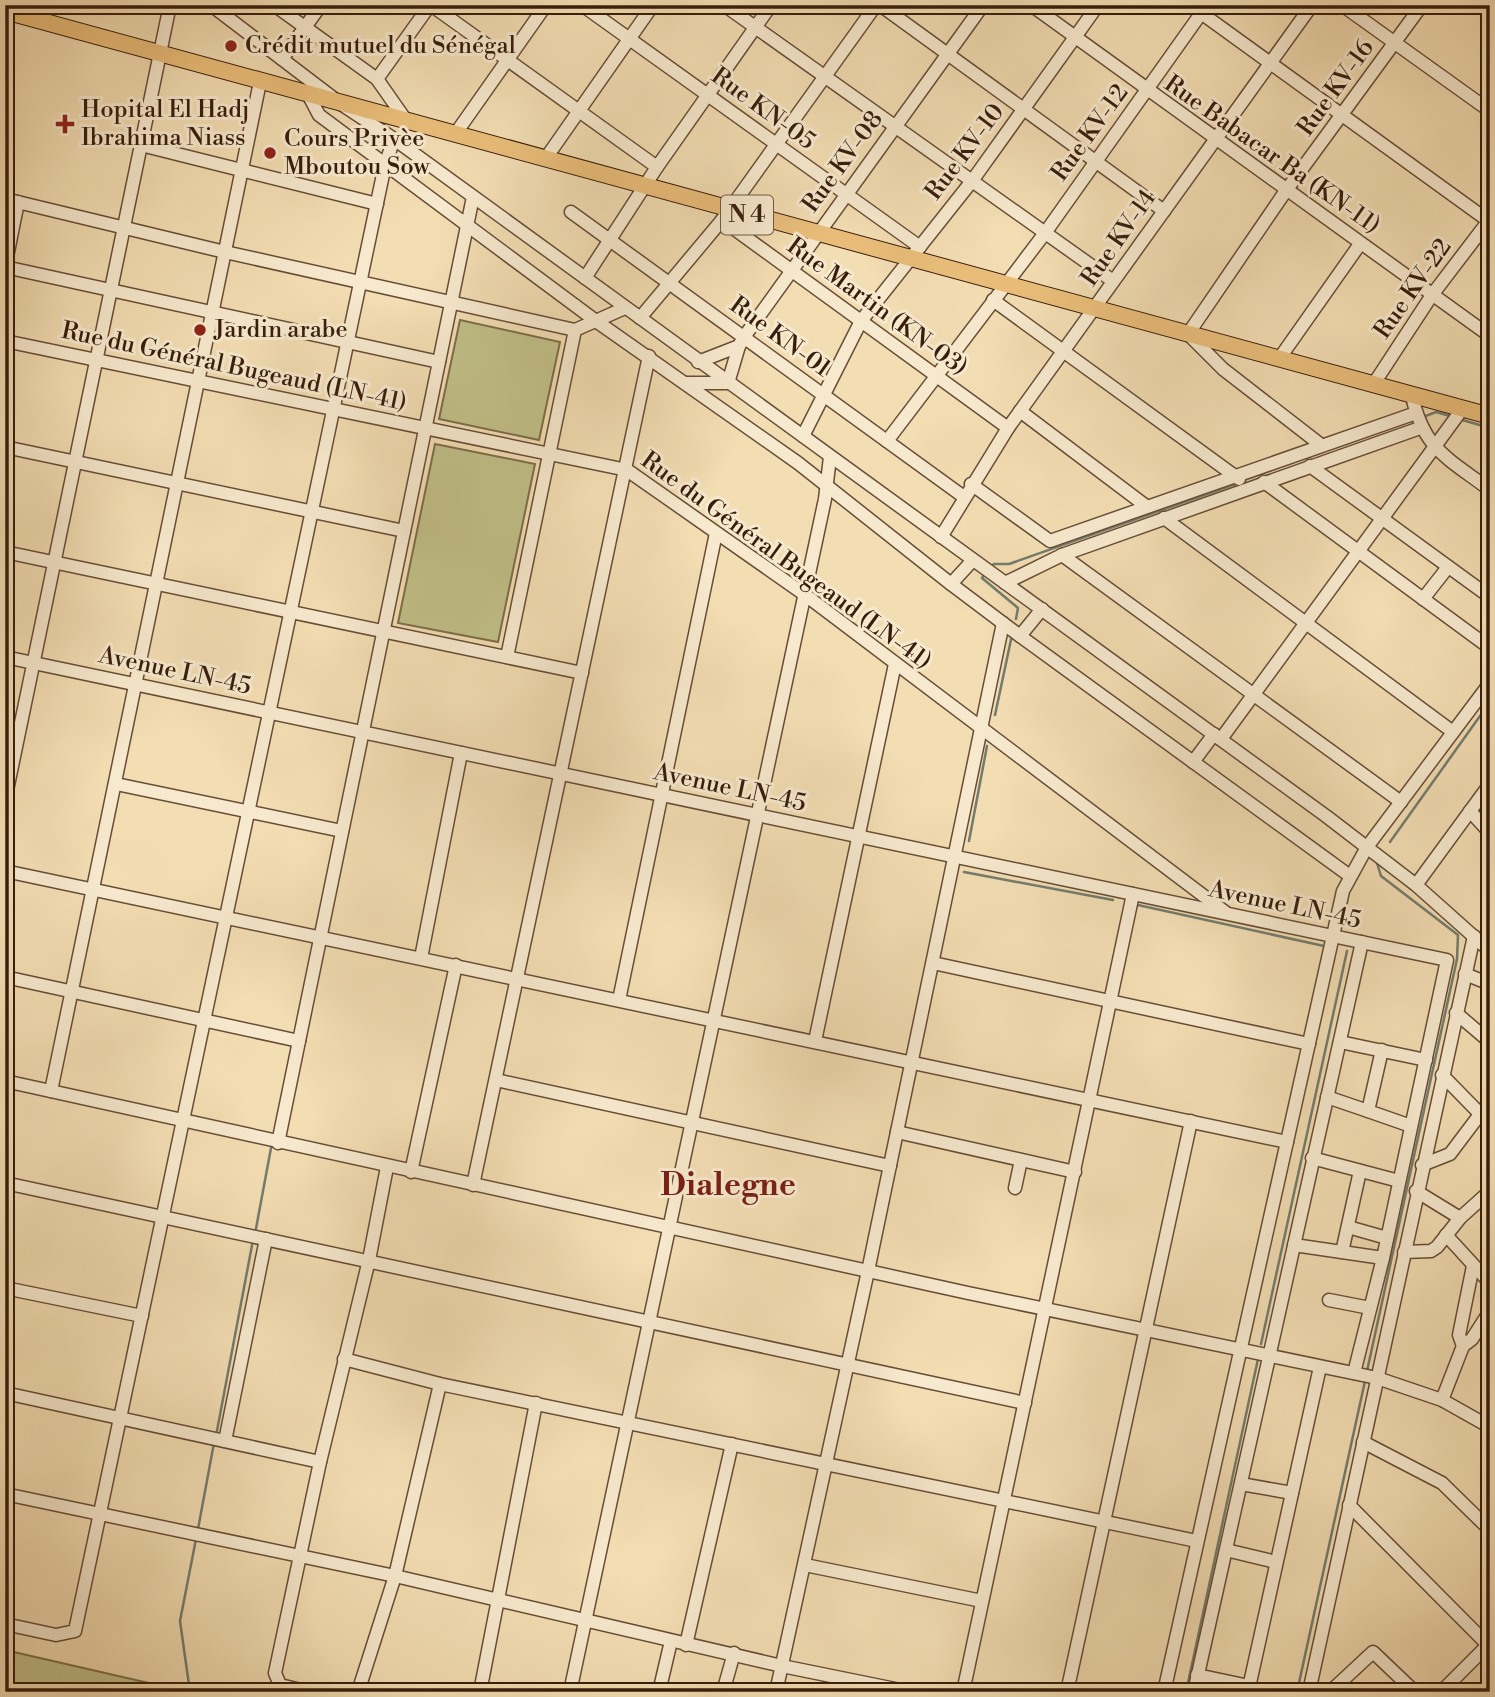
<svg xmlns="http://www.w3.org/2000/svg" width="1495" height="1697" font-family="'Libre Bodoni',serif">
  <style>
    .green { fill: #c1bf89; stroke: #7c6e4a; stroke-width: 2 }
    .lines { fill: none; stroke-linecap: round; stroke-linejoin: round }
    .stream { stroke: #737c6e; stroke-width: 2.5 }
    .minor-casing { stroke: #674d36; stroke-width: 15 }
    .major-casing { stroke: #381d0c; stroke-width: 18 }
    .minor { stroke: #f7e9ce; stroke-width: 12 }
    .major { stroke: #eabe7a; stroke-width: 16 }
    .poi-dot { fill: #8f2418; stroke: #f7e9ce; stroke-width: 2.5 }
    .labels { text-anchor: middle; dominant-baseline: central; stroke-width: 6; stroke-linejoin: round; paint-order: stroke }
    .shield { fill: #f7e9ce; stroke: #715a46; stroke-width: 2 }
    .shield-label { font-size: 23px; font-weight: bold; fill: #381d0c }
    .poi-label { font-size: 24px; fill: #381d0c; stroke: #f7e9ce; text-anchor: start }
    .street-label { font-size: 24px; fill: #381d0c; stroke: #f7e9ce }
    .district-label { font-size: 32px; font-weight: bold; fill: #7a1f14; stroke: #f7e9ce }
  </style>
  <rect width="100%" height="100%" fill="#f3ddb3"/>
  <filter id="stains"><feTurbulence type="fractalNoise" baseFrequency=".00286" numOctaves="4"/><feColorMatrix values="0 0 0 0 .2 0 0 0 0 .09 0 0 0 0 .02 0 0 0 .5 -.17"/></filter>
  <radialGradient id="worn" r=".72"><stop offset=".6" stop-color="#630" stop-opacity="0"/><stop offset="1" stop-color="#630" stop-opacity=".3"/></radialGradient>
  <g class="green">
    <polygon points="460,320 560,342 539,440 439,419"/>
    <polygon points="435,444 535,464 498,642 398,623"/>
    <polygon points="5,1650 188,1692 5,1692"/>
  </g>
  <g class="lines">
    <g class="stream">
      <polyline points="1423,417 1436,412 1450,416"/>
      <polyline points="1459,419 1490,428"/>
      <polyline points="1244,480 1416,419"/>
      <polyline points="991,567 994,564 1009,564 1238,483"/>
      <polyline points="984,575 982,578 1018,608 1016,619"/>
      <polyline points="995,715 1012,635"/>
      <polyline points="969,841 987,746"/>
      <polyline points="1390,842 1490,702"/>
      <polyline points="964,872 1113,900"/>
      <polyline points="1138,905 1324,946"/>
      <polyline points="255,1234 271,1148"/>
      <polyline points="1261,1344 1347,951"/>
      <polyline points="1367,1371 1457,959 1458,935 1381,876 1376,860"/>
      <polyline points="216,1436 253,1240"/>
      <polyline points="198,1529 214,1443"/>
      <polyline points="190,1692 180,1621 196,1539"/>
      <polyline points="1186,1692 1258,1359"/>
      <polyline points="1297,1692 1365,1381"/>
    </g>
    <g class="minor-casing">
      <g id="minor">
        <polyline points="211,5 341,104 394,139 1326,816 1416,885 1490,951"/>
        <polyline points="274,5 377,79 405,119"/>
        <polyline points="431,5 657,167"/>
        <polyline points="582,5 920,247"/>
        <polyline points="724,5 1113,281"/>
        <polyline points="880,5 1164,211"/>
        <polyline points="1031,5 1490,336"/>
        <polyline points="1190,5 1490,222"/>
        <polyline points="1342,5 1490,111"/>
        <polyline points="282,59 321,5"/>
        <polyline points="377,79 430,5"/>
        <polyline points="308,94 319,115 596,321 798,463 951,584 973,560"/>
        <polyline points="456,133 546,5"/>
        <polyline points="141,145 377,204"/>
        <polyline points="546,158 653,5"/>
        <polyline points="5,199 225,252 575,330"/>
        <polyline points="571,212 964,497"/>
        <polyline points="722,220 1008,428"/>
        <polyline points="5,267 439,362"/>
        <polyline points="5,267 18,202"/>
        <polyline points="585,278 657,167 771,5"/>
        <polyline points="993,300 1239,479"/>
        <polyline points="640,318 722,220 876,5"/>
        <polyline points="5,341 627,470 804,594 1225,912"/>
        <polyline points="1279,359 1360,244"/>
        <polyline points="698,362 739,346"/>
        <polyline points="686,383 728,383 739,346 744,337 983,5"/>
        <polyline points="1373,385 1432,295 1490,219"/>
        <path d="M 1412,396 C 1424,450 1448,458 1490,490"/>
        <polyline points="1020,411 1146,506"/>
        <polyline points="803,436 861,321 972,181 1098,5"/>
        <polyline points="887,441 1045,233 1207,5"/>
        <polyline points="1321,445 1223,369 1188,334 1285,192 1422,5"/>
        <polyline points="5,447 404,531"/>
        <polyline points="1310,466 1490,597"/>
        <polyline points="1264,482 1490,648"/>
        <polyline points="971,484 1050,541 1416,413"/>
        <polyline points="1164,518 1453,732"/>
        <polyline points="941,537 1008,428 1312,5"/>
        <polyline points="5,552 582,673"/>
        <polyline points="1062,555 1401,802"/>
        <polyline points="1005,583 1062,555 1420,428"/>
        <polyline points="951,584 1020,636 1042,609"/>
        <polyline points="1423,599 1448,567"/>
        <polyline points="1020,636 1350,876"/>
        <polyline points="5,657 1447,960 1383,1258 1354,1373"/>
        <polyline points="507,657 575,330 625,308"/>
        <polyline points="1221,739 1463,408"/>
        <polyline points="1193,762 1214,734"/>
        <polyline points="116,784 342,831"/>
        <polyline points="5,800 170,5"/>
        <polyline points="1470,811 1490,833"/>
        <polyline points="5,871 1287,1142"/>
        <polyline points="1416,885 1490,784"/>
        <polyline points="421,958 461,753"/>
        <polyline points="933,963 1309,1044"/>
        <polyline points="1465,974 1490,984"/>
        <polyline points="5,977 299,1041"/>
        <polyline points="619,1000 716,533"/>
        <polyline points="1456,1013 1490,1042"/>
        <polyline points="815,1041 895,664"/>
        <polyline points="1340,1042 1426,1060"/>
        <polyline points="1382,1050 1368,1111 1411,1126"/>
        <polyline points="1442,1075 1490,1124"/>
        <polyline points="496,1080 890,1166"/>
        <polyline points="5,1081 968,1293 1377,1378 1442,1400 1490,1427"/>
        <polyline points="51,1091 260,82"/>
        <polyline points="1327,1097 1368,1111"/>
        <polyline points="897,1132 1075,1172"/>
        <polyline points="278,1143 473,197"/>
        <polyline points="1312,1158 1399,1181"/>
        <polyline points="1422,1165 1450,1154 1490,1101"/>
        <polyline points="411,1172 456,965"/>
        <polyline points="5,1183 1025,1403"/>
        <polyline points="473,1185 649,356"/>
        <polyline points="1015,1188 1021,1160"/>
        <polyline points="1416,1191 1460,1218"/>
        <polyline points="1348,1227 1387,1238"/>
        <polyline points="1446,1235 1490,1283"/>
        <polyline points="1294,1245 1383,1258"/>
        <polyline points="1342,1252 1360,1171"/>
        <polyline points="1404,1252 1431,1251 1437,1247 1460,1218 1490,1191"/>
        <polyline points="5,1288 142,1316"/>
        <polyline points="1329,1300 1370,1308"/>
        <polyline points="1463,1346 1459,1335 1473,1266"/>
        <polyline points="344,1359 440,1384 1197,1541"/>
        <polyline points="5,1393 320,1462"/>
        <polyline points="1442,1400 1463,1346 1472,1339 1490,1311"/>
        <polyline points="225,1441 266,1239"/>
        <polyline points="1363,1442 1442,1483 1490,1530"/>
        <polyline points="1241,1484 1292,1493"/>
        <polyline points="5,1494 395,1576 782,1666 910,1692"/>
        <polyline points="1349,1505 1490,1647"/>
        <polyline points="1226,1550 1276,1562"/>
        <polyline points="805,1565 982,1601"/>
        <polyline points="5,1624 56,1635 75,1631 385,165 394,139"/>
        <polyline points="686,1645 732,1444"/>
        <polyline points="1197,1675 1249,1686"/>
        <polyline points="309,1692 280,1685 275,1673 320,1462 369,1260 387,1167"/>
        <polyline points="358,1692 395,1576 440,1384"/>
        <polyline points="480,1692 536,1403"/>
        <polyline points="570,1692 825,499 830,457"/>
        <polyline points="659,1692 671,1641"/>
        <polyline points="723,1692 734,1653"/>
        <polyline points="776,1692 868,1271 1003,623"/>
        <polyline points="963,1692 1133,894"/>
        <polyline points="1067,1692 1191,1121"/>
        <polyline points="1164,1692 1343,891 1367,847 1490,683"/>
        <polyline points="1194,1692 1362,942"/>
        <polyline points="1248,1692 1320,1367"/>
        <polyline points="1309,1692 1474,936"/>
        <polyline points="1330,1692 1373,1652 1415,1692"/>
        <polyline points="1441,1692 1490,1643"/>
      </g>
    </g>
    <g class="major-casing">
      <polyline id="major" points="5,11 1490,416"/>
    </g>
    <use href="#minor" class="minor"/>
    <use href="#major" class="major"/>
  </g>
  <g class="poi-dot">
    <circle cx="231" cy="46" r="7"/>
    <path d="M61.5 113.5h7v7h7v7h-7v7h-7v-7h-7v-7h7z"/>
    <circle cx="270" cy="153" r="7"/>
    <circle cx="200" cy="330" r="7"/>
  </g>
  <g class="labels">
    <rect class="shield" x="721" y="195.5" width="52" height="39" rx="5"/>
    <g class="shield-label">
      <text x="747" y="215">N 4</text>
    </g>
    <g class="poi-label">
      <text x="245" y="46">Crédit mutuel du Sénégal</text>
      <text x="81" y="110">Hopital El Hadj<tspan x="81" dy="28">Ibrahima Niass</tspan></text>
      <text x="284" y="139">Cours Privèe<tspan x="284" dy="28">Mboutou Sow</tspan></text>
      <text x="214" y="330">Jardin arabe</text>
    </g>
    <g class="street-label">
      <text transform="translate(1336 88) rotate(-54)">Rue KV-16</text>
      <text transform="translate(763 109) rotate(36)">Rue KN-05</text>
      <text transform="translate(1090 133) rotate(-54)">Rue KV-12</text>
      <text transform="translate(965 152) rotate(-53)">Rue KV-10</text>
      <text transform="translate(1272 155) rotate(35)">Rue Babacar Ba (KN-11)</text>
      <text transform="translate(843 162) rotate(-54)">Rue KV-08</text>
      <text transform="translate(1119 238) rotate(-55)">Rue KV-14</text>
      <text transform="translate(1413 289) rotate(-55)">Rue KV-22</text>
      <text transform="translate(877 307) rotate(36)">Rue Martin (KN-03)</text>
      <text transform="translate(780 337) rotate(36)">Rue KN-01</text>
      <text transform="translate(234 367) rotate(12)">Rue du Général Bugeaud (LN-41)</text>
      <text transform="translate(786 561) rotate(36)">Rue du Général Bugeaud (LN-41)</text>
      <text transform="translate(175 671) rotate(12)">Avenue LN-45</text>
      <text transform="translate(730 788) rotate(12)">Avenue LN-45</text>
      <text transform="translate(1285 905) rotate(12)">Avenue LN-45</text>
    </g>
    <g class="district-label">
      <text x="728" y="1185">Dialegne</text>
    </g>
  </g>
  <rect width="1495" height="1697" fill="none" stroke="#f3ddb3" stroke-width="28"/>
  <rect x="7" y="7" width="1481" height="1683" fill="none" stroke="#381d0c" stroke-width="3.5"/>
  <rect x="14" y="14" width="1467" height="1669" fill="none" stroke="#381d0c" stroke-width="2"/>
  <rect width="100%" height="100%" filter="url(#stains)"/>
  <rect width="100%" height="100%" fill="url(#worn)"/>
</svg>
